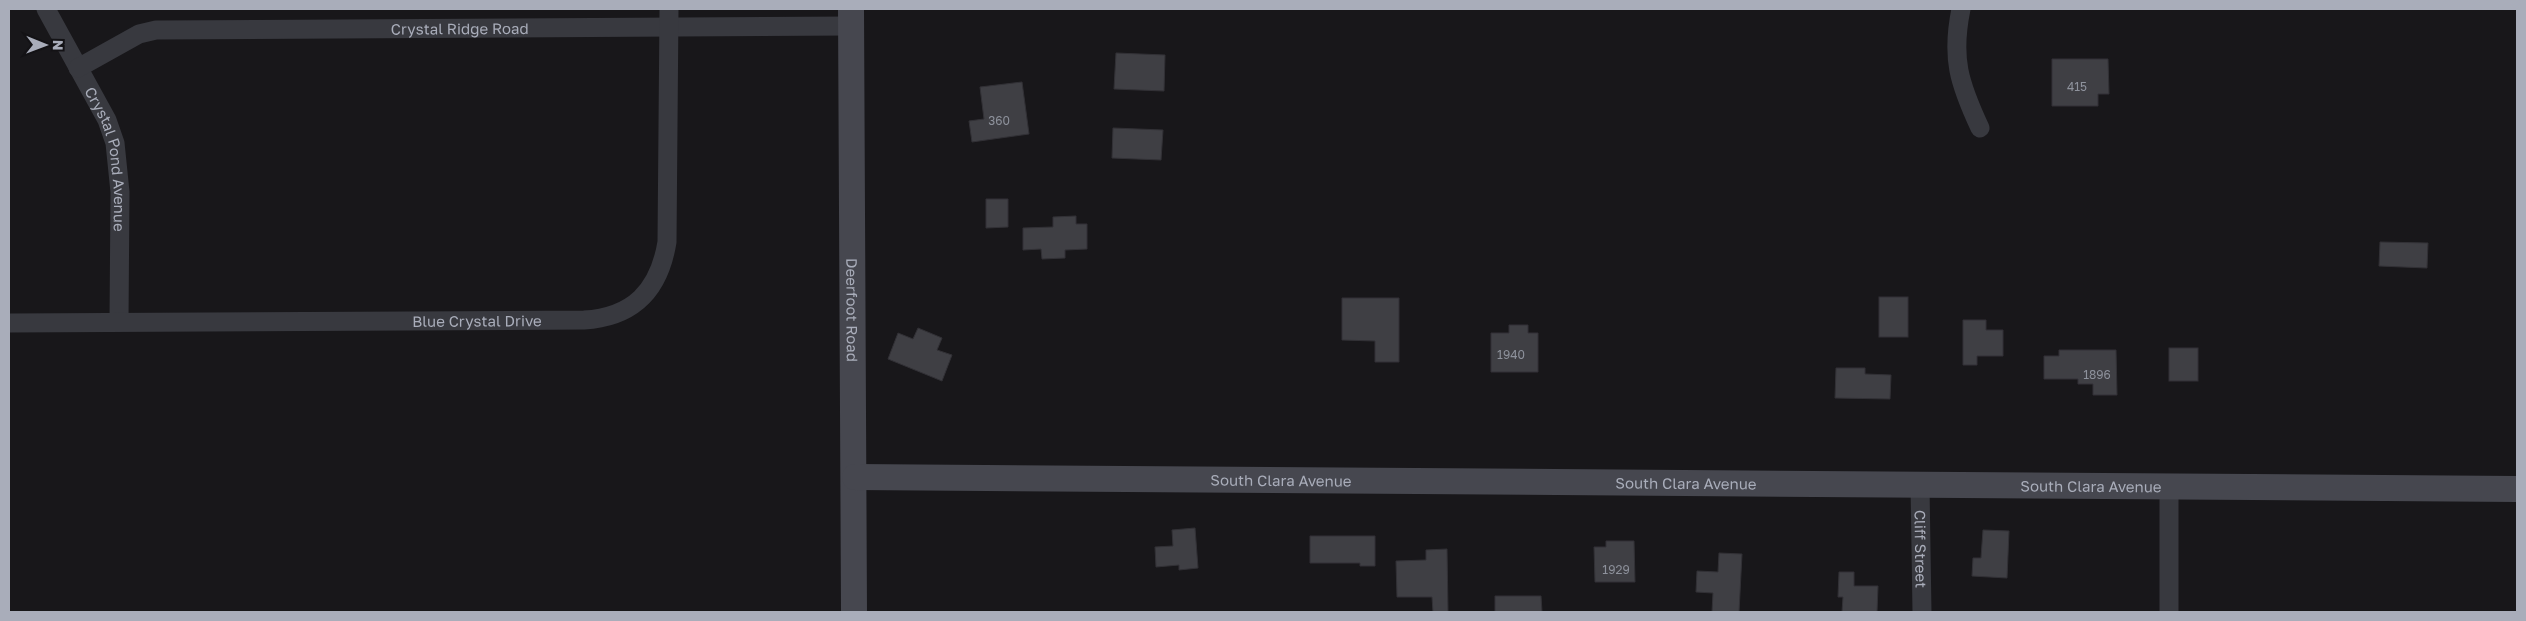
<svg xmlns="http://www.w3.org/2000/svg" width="2526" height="621" font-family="'Golos Text',sans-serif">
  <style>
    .building { fill: #3f3f44; stroke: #323136 }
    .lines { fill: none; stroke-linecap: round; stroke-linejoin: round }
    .street { stroke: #38393f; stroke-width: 19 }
    .secondary { stroke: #46474f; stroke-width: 26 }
    .labels { text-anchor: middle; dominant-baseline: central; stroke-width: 5; stroke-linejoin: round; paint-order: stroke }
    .number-label { font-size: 12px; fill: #8e929c }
    .street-label { font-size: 15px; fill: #a9adba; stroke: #131215 }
  </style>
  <rect width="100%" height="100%" fill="#18171a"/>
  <g class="building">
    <polygon points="1116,53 1165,55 1164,91 1114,89"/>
    <polygon points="2052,59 2108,59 2109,94 2098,94 2098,106 2052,106"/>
    <polygon points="1022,82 1029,134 972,142 969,121 984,119 980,87"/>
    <polygon points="1113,128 1163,130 1161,160 1112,158"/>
    <polygon points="986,199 1008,199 1008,227 986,228"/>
    <polygon points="1076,216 1076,224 1087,224 1087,249 1065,250 1065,258 1042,259 1041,249 1023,250 1023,228 1053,227 1053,217"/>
    <polygon points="2380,242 2428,243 2427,268 2379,266"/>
    <rect x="1879" y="297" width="29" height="40"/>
    <polygon points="1342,298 1399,298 1399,362 1375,362 1375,341 1342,340"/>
    <polygon points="1963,320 1986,320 1986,330 2003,330 2003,356 1977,356 1977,365 1963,365"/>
    <polygon points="1509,325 1528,325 1528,333 1538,333 1538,372 1491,372 1491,333 1509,333"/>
    <polygon points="918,328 942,338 937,350 952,355 942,381 888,359 898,333 913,339"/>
    <rect x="2169" y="348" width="29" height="33"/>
    <polygon points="2059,350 2116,350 2117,395 2093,395 2093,384 2078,384 2078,379 2044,379 2044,356 2059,356"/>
    <polygon points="1836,368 1865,368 1865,374 1891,375 1890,399 1835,398"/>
    <polygon points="1195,528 1198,568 1179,570 1179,565 1156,567 1155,547 1173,546 1172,530"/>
    <polygon points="1983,530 2009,531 2007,578 1972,576 1973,558 1981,558"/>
    <polygon points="1310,536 1375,536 1375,566 1360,566 1360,563 1310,563"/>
    <polygon points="1606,541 1634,541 1635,582 1595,582 1594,547 1606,547"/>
    <polygon points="1447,549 1448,612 1433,612 1432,597 1397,597 1396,561 1426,560 1426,550"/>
    <polygon points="1719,553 1742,554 1739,612 1712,612 1713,593 1696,592 1697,571 1718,572"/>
    <polygon points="1839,572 1854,572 1854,586 1878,586 1877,612 1842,612 1843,597 1838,597"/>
    <polygon points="1495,596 1541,596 1542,612 1495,612"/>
  </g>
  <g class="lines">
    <g class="street">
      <path id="s1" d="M 46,9 L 107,120 L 115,143 L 120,192 L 119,322"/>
      <path d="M 1961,9 C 1951,58 1959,83 1980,128"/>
      <path id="s2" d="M 78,68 L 139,34 L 156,30 L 851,26"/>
      <path id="s3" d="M 9,323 L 584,320 C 633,317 659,291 667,242 L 669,9"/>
      <path id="s4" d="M 1920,485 L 1922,612"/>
      <polyline points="2169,612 2169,487"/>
    </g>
    <g class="secondary">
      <path id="s5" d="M 851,9 L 854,612"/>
      <path id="s6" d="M 855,477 L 2517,489"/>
    </g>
  </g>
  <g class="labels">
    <g class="number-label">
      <text x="2077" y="86">415</text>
      <text x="999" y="120">360</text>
      <text x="1511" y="354">1940</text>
      <text x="2097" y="374">1896</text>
      <text x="1616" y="569">1929</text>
    </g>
    <g class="street-label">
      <text stroke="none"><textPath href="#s2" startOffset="391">Crystal Ridge Road</textPath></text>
      <text stroke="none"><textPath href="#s1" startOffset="165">Crystal Pond Avenue</textPath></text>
      <text stroke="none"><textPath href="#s5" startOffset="301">Deerfoot Road</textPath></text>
      <text stroke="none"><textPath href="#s3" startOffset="468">Blue Crystal Drive</textPath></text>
      <text stroke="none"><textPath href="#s6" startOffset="426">South Clara Avenue</textPath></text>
      <text stroke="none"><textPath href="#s6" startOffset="831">South Clara Avenue</textPath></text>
      <text stroke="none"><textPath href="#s6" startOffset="1236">South Clara Avenue</textPath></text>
      <text stroke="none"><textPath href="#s4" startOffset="64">Cliff Street</textPath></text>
    </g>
  </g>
  <rect width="2526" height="621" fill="none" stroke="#a9adba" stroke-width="20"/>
  <g transform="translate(45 45) rotate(91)" stroke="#131215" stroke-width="4" paint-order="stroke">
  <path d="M0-4L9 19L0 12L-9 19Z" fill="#a9adba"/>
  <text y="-8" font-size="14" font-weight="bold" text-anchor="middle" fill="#a9adba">N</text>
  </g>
</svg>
